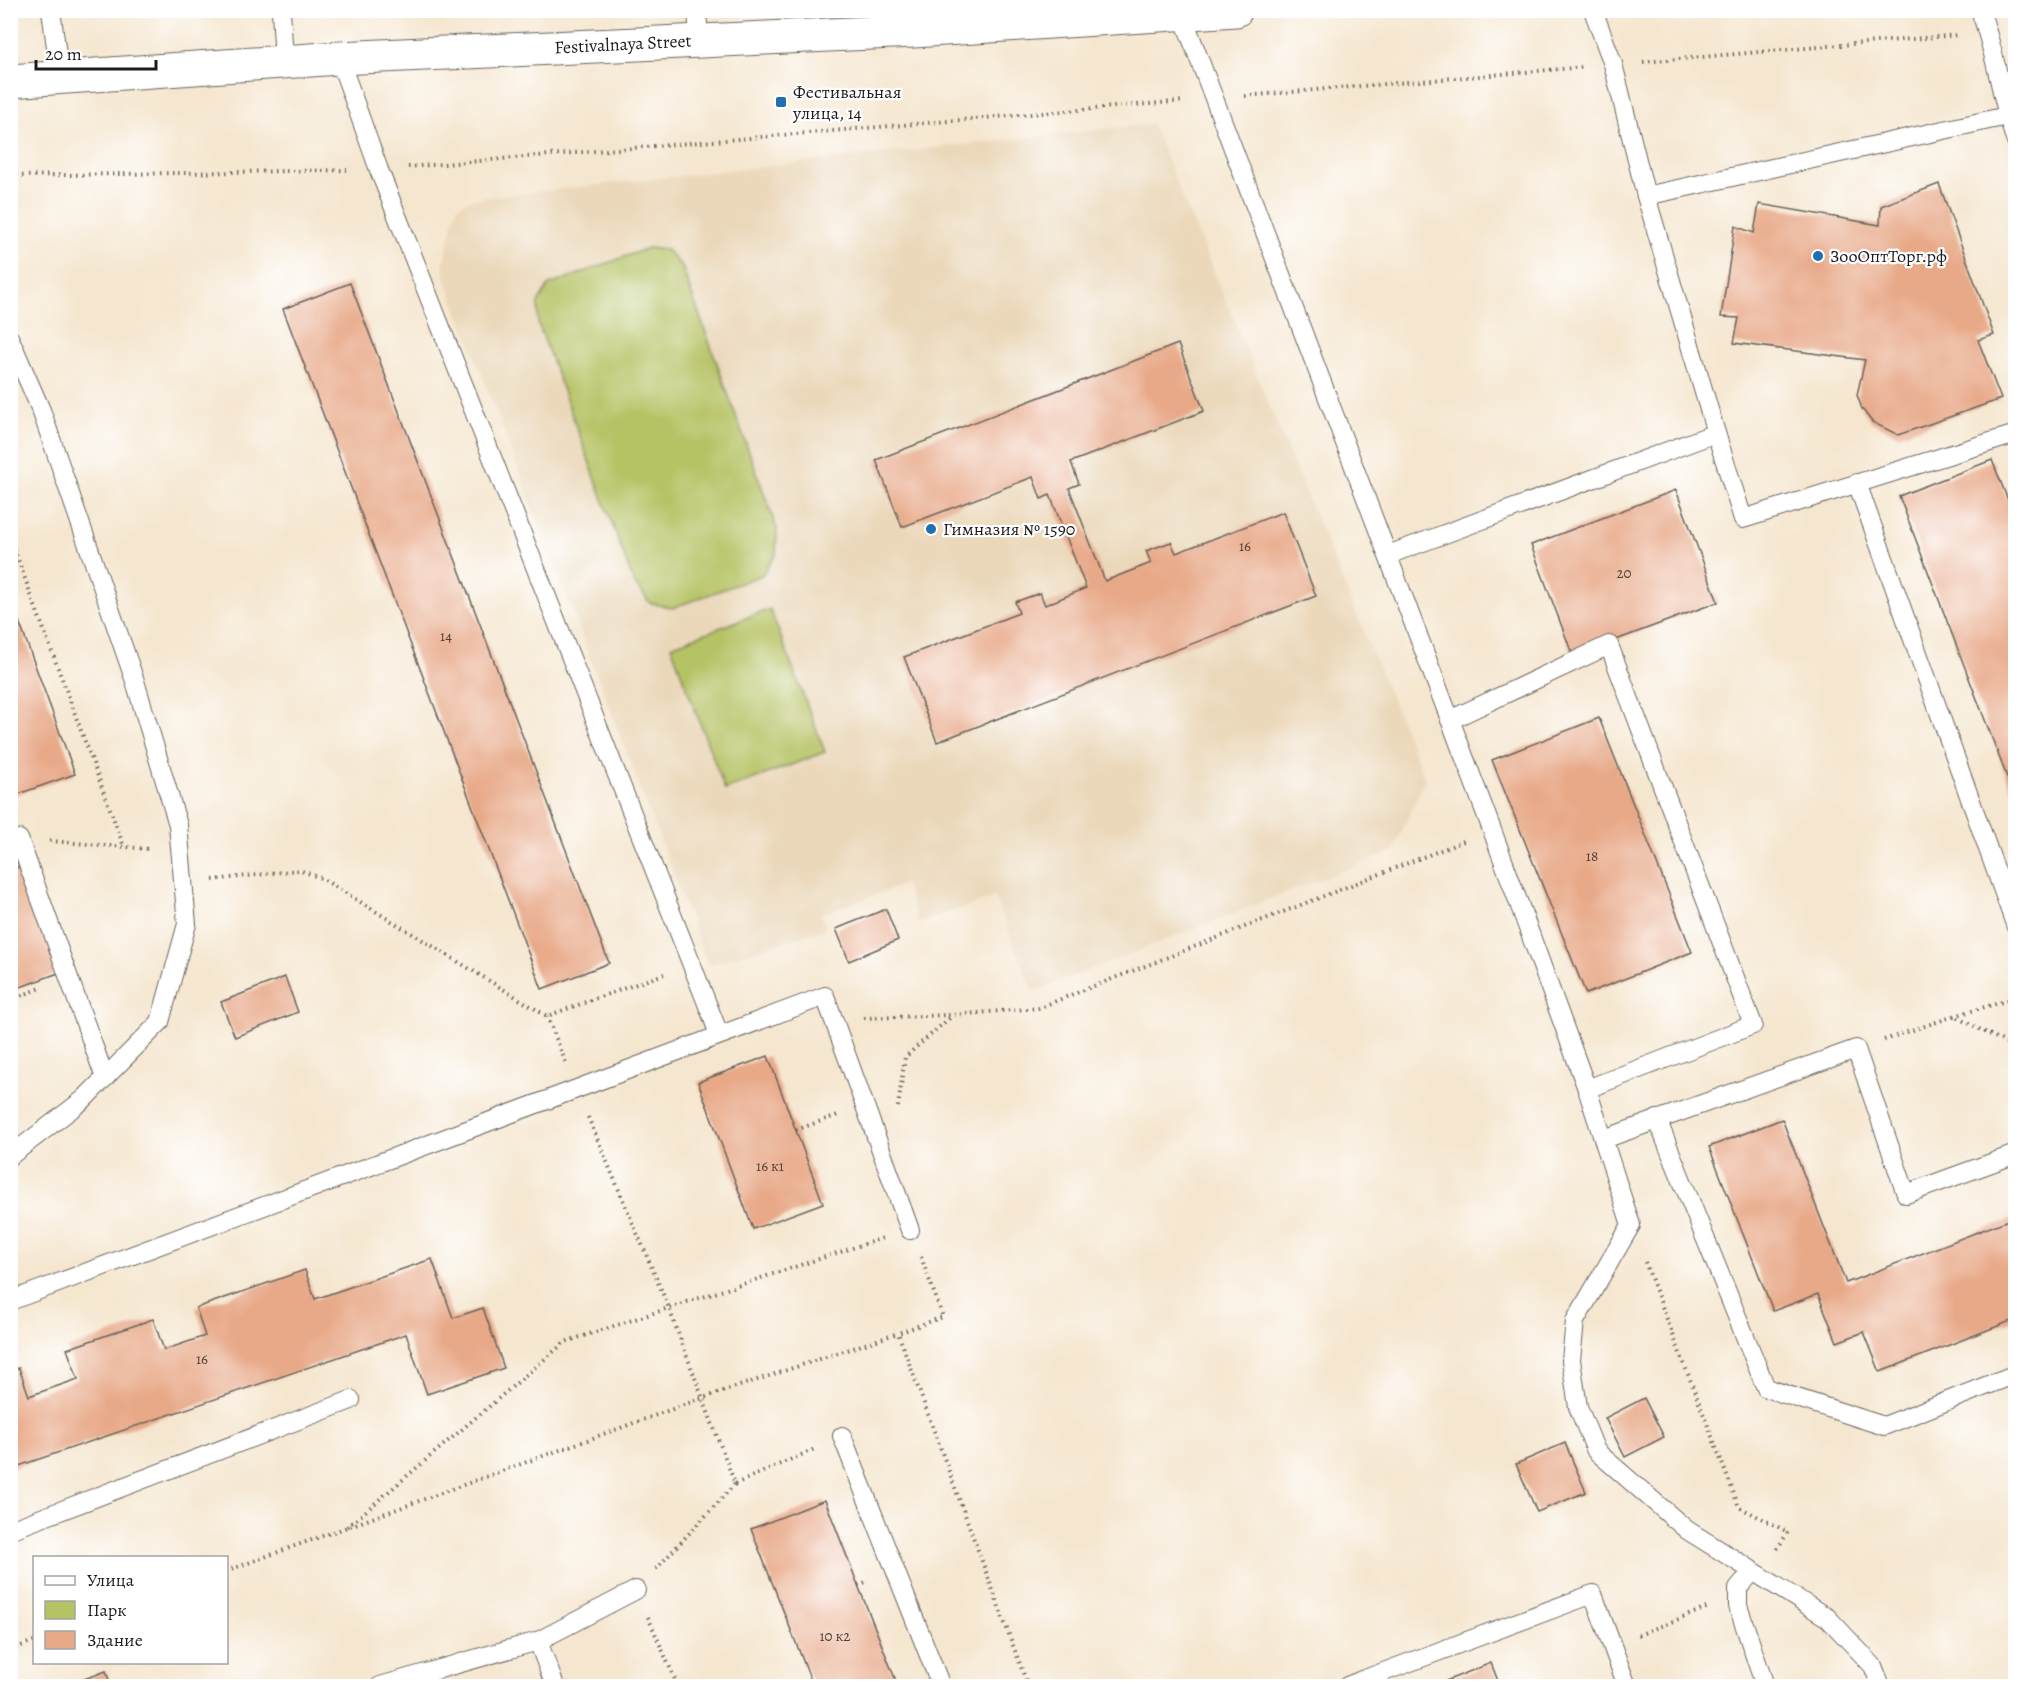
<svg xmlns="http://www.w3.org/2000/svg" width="2026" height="1697" font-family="Alegreya,serif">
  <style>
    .built { fill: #ebd8ba }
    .green { fill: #b6c365; stroke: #697040; stroke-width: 1.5 }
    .building { fill: #e8a988 }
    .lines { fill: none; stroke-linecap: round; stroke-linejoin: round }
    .service-casing { stroke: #68635b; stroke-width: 20 }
    .tertiary-casing { stroke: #68635b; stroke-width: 35 }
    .path { stroke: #68635b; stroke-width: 4; stroke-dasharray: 1.5 4.5; stroke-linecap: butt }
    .service { stroke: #fff; stroke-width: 18 }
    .tertiary { stroke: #fff; stroke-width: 33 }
    .poi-dot { fill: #1f6fb2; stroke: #fff; stroke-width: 2 }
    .labels { text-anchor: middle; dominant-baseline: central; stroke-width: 4.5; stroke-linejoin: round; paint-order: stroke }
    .number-label { font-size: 15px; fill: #4f3f37 }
    .street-label { font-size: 18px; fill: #1c1c1c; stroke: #fff }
    .poi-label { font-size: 18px; fill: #1c1c1c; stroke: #fff; text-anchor: start }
  </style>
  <rect width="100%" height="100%" fill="#fff"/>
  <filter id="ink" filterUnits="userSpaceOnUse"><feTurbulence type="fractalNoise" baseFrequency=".0167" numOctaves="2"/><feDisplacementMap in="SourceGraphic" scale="12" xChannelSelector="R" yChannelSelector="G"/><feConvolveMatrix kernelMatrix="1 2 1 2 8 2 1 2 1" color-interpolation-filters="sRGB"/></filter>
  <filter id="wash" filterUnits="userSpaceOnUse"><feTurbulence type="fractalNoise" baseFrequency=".008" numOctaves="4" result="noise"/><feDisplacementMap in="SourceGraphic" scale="24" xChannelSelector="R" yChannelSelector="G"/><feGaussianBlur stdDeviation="1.35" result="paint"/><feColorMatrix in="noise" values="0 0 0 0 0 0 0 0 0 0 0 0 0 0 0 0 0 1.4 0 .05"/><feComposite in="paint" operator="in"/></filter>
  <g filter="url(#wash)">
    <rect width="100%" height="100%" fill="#f5e6cf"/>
    <polygon class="built" points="1152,124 1425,779 1393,851 1033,992 995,897 918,923 905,884 821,914 825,929 708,965 445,278 443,266 457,207 471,199"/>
    <g class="green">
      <polygon points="648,248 667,250 682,267 777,529 776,555 762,575 673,608 650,603 634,583 538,323 538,303 549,285"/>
      <polygon points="770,609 825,752 725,790 671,646"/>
    </g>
    <g id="blocks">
      <g class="building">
        <polygon points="1939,184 1994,335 1978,340 2001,399 1898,435 1872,422 1862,409 1857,395 1865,360 1734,343 1739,318 1721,317 1735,226 1754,233 1759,204 1880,225 1881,206"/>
        <polygon points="350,283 609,963 542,989 283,309"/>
        <polygon points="1178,344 1204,411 1071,462 1079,484 1069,488 1105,581 1151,563 1146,551 1171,542 1176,553 1283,512 1316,596 937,742 904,657 1019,613 1015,602 1040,593 1045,605 1086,588 1050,495 1041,499 1033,477 902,527 876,460"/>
        <polygon points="1992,460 2016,520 2015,798 1899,496"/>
        <polygon points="1676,490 1718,602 1573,656 1531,545"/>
        <polygon points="10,597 75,774 10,797"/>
        <polygon points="1599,718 1692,952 1586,994 1492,760"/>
        <polygon points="21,866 61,972 10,991 10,870"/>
        <polygon points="886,909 898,940 849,961 836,929"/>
        <polygon points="285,977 298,1012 235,1037 221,1002"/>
        <polygon points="768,1056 823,1203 753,1229 698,1082"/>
        <polygon points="1782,1119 1846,1283 2016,1217 2016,1319 1880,1372 1864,1332 1837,1342 1818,1294 1773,1311 1709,1147"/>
        <polygon points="432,1259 453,1318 483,1308 504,1368 427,1394 406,1334 10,1469 10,1371 19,1368 29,1396 78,1379 67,1349 153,1319 164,1350 205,1336 196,1308 305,1270 315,1299"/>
        <polygon points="1644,1398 1664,1437 1625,1457 1605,1418"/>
        <polygon points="1565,1443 1586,1492 1537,1512 1516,1464"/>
        <polygon points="825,1500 858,1585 898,1686 813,1686 751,1529"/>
        <polygon points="1491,1663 1500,1686 1433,1686"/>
        <polygon points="106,1671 111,1686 81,1686 79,1681"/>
      </g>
    </g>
  </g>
  <g filter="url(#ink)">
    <use href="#blocks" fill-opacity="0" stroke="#68635b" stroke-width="1.5"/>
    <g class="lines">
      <g class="service-casing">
        <g id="service">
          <polyline points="51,10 60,77"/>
          <polyline points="281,10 284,62"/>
          <polyline points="697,10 699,40"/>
          <path d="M 1980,10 C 1996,53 2001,99 2016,142"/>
          <polyline points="1182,14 1492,830 1587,1089 1631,1225 1575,1321 1571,1360 1578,1407 1596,1451 1687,1530 1828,1618 1873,1666 1881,1686"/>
          <polyline points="339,58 379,170 719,1034"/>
          <polyline points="1646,196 2007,116"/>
          <polyline points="10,339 41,410 135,681 178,825 187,924 160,1022 83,1100 10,1156"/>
          <polyline points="1716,433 1743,519 2016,434"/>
          <polyline points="1857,483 2016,927"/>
          <polyline points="1388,555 1716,433 1646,196 1613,64 1593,10"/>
          <polyline points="1450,720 1609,645 1753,1025 1587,1089"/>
          <polyline points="10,842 19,839 105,1078"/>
          <polyline points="1657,1119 1766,1388 1884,1426 2016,1374"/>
          <polyline points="1604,1139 1856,1049 1906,1194 2016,1154"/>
          <polyline points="10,1301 825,996 910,1230"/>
          <polyline points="842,1436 941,1686"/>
          <polyline points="10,1530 351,1400"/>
          <polyline points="1752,1572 1738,1589 1738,1606 1765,1686"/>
          <polyline points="538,1641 636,1590"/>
          <polyline points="1362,1680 1593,1594 1627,1686"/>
          <polyline points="380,1686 538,1641 555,1686"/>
          <polyline points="1347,1686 1362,1680 1365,1686"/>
        </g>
      </g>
      <g class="tertiary-casing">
        <polyline id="tertiary" points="10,81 339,58 914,31 1236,10"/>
      </g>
      <g class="path">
        <polyline points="1643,62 1958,35"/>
        <polyline points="1245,96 1584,67"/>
        <polyline points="408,167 1184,101"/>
        <polyline points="10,176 347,170"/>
        <polyline points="10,538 124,847"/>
        <polyline points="50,841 150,849"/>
        <polyline points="213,880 299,870 321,878 547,1016 664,974"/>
        <polyline points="10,1000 41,988"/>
        <polyline points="547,1016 566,1063"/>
        <polyline points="1954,1016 2016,998"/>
        <polyline points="864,1018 953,1015 1038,1008 1464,841"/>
        <polyline points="1884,1040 1954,1016 2016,1048"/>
        <polyline points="898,1107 905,1057 952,1016"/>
        <polyline points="588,1117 668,1306 735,1484 656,1569"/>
        <polyline points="796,1130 838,1115"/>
        <polyline points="921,1257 943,1317 898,1333 1028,1686"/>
        <polyline points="1645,1262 1739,1507 1788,1532 1776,1551"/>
        <polyline points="735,1484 817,1448"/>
        <polyline points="347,1527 565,1342 883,1238"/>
        <polyline points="226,1571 703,1398 898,1333"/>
        <polyline points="858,1585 869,1581"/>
        <polyline points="648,1617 678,1686"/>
        <polyline points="1638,1635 1709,1607"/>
        <polyline points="10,1650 34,1641"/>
      </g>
      <use href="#service" class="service"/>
      <use href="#tertiary" class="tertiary"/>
    </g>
  </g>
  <g class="poi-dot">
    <rect x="775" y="96" width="12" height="12" rx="3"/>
    <circle cx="1818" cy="256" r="6"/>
    <circle cx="931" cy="529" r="6"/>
  </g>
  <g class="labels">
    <g class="number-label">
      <text x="1245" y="546">16</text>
      <text x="1624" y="573">20</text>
      <text x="446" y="636">14</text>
      <text x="1592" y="856">18</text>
      <text x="770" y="1166">16 к1</text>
      <text x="202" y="1359">16</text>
      <text x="835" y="1636">10 к2</text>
    </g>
    <g class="street-label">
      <text transform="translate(623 44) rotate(-3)">Festivalnaya Street</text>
    </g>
    <g class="poi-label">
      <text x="793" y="92">Фестивальная<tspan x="793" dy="21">улица, 14</tspan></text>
      <text x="1830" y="256">ЗооОптТорг.рф</text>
      <text x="943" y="529">Гимназия № 1590</text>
    </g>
  </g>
  <rect width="2026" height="1697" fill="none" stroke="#fff" stroke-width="36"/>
  <rect x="33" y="1556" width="195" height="108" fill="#ffffff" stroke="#a4a4a4" stroke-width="1.5"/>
  <rect x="45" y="1576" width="30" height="9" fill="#ffffff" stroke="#a4a4a4" stroke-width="1.5"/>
  <text x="87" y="1586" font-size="18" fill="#1c1c1c">Улица</text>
  <rect x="45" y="1601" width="30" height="18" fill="#b6c365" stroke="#a4a4a4" stroke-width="1.5"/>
  <text x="87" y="1616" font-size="18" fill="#1c1c1c">Парк</text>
  <rect x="45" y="1631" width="30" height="18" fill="#e8a988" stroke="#a4a4a4" stroke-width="1.5"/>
  <text x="87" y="1646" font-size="18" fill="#1c1c1c">Здание</text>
  <path d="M36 60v9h120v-9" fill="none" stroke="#1c1c1c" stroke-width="3"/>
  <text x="45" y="60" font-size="18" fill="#1c1c1c" stroke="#ffffff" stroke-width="4.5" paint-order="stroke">20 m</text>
</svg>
